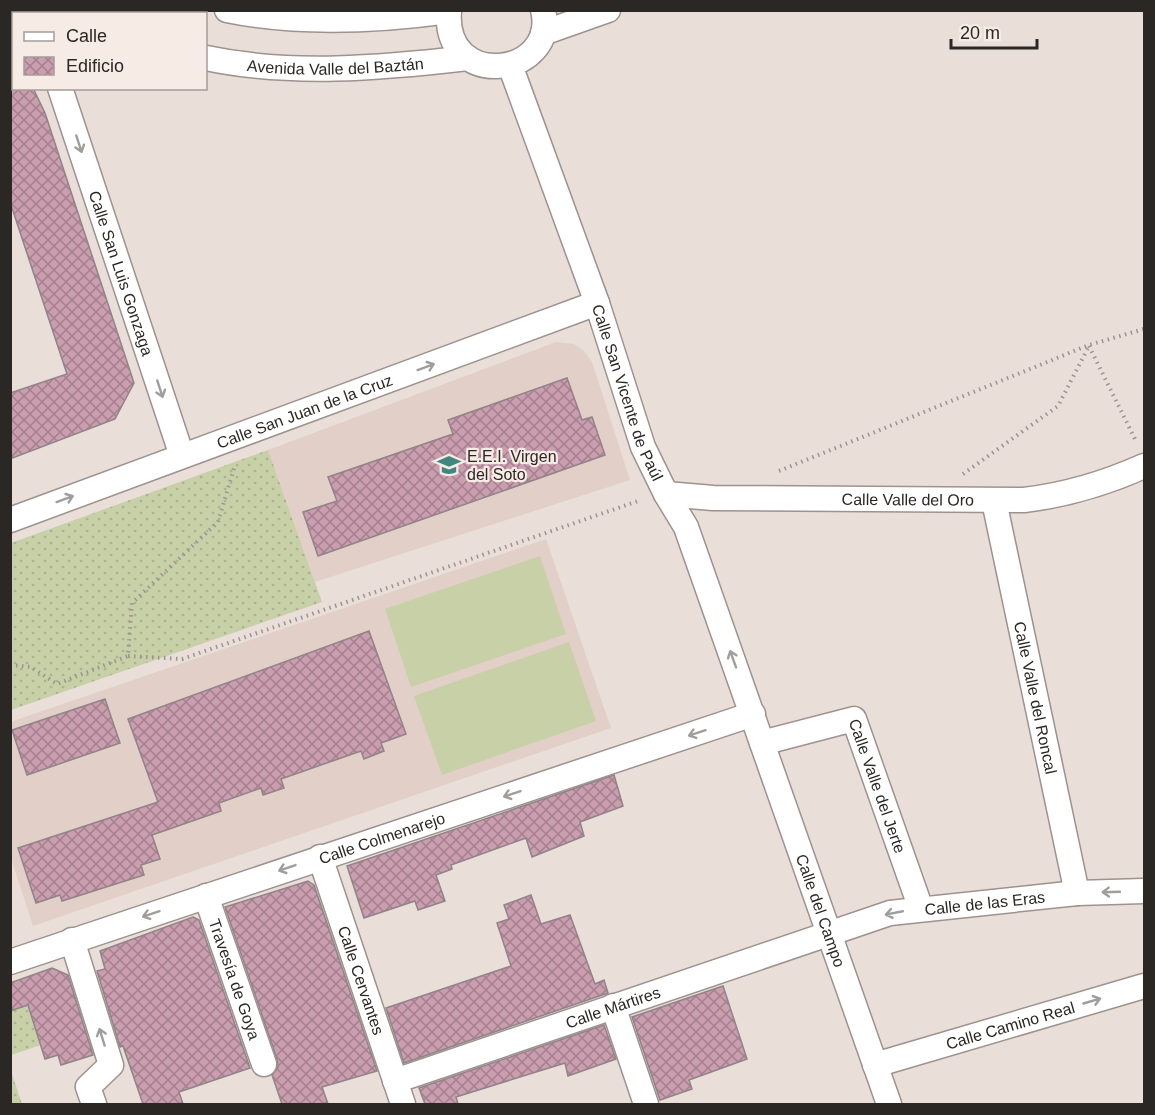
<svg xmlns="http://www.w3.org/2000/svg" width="1155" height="1115" font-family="Helvetica,sans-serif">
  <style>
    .built { fill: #e2cfc8 }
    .grass { fill: #c7d0a7 }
    .garden { fill: url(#garden-dots) }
    .building { fill: url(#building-cross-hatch); stroke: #8f8488; stroke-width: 1.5 }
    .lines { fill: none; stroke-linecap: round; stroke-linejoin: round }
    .street-casing { stroke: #9d928e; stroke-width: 27 }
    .path { stroke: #9d9491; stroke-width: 4; stroke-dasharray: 1.5 4.5; stroke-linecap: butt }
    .street { stroke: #fff; stroke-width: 24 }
    .oneway { stroke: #a09e9d }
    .labels { text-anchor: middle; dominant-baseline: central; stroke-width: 4.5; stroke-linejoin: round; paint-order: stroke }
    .street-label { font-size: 16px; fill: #2b2725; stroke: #f7ebe6 }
    .poi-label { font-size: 16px; fill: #2b2725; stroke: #f7ebe6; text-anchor: start }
  </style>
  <defs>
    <pattern id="garden-dots" width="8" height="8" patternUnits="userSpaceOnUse" patternTransform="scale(1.5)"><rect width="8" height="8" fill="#c7d0a7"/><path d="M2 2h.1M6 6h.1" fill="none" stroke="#abb390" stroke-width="1.8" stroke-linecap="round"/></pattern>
    <pattern id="building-cross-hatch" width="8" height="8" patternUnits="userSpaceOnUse" patternTransform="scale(1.5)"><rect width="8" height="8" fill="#ca9daf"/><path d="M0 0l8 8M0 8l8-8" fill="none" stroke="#a4808e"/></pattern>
  </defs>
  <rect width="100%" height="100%" fill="#eaded9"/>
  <g class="built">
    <polygon points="556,342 574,344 584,351 592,362 630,480 315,582 268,450"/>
    <polygon points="546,539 611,728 33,926 11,858 10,722"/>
  </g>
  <g class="grass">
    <polygon points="540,556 566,634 411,687 385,609"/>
    <polygon points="569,642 596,721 442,775 414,696"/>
  </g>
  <g class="garden">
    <polygon points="268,450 322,602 11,710 11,543"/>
    <polygon points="28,1005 41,1045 11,1055 10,1011"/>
    <polygon points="11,1071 22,1104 11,1104"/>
  </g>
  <g class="building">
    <polygon points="10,88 33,88 45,113 134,383 115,419 10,459 10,393 67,374 10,202"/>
    <polygon points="567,378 582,420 592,417 605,455 318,556 303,512 337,501 328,477 453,434 448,420"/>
    <polygon points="369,631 406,734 381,743 384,751 364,759 361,751 281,779 284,788 263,795 261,788 219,803 221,811 152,835 160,859 141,865 144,875 62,901 60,895 36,903 18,848 158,802 128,719"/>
    <polygon points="105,699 120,743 27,775 12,730"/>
    <polygon points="614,775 623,806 580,822 584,836 532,857 526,838 451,865 452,869 436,875 445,901 418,910 415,901 364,918 347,866"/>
    <polygon points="308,881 314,885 377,1071 322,1087 328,1104 282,1104 272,1075 278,1067 277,1059 225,907"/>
    <polygon points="531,895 541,924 570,915 595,984 604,980 608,993 404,1063 386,1008 511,966 497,923 509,919 504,905"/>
    <polygon points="193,917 199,920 250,1068 179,1092 183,1104 143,1104 123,1046 120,1047 97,971 105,969 100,951"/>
    <polygon points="52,968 68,975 93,1055 61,1065 58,1055 45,1059 28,1005 10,1011 10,983"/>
    <polygon points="723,986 747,1059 689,1080 692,1089 660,1100 632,1017"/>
    <polygon points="604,1025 616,1059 568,1076 565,1063 456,1097 458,1104 425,1104 419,1088"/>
  </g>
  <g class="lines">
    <g class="street-casing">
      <g id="street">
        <polyline points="35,10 45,14"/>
        <path d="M 227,10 C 299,25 376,21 449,11"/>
        <path d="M 449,10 C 442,92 559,77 543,10"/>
        <polyline points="543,33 608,10"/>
        <path id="s1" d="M 206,58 C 291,76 381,68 468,58"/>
        <path id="s2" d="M 510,65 L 597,303 L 643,447 L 666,494 L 686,527 L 889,1104"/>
        <path id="s3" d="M 60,88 L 182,456"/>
        <path id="s4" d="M 666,494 L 713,498 L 1024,500 C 1066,495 1106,483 1144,466"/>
        <path id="s5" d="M 994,501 L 1077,893"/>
        <path id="s6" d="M 10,520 L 597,303"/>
        <path id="s7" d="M 762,743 L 854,719 L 921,909"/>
        <path id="s8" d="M 320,857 L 403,1104"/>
        <path id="s9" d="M 206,896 L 264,1064"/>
        <polyline points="72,940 111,1065 88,1087 94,1104"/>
        <path id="s10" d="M 10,962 L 753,714"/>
        <polyline points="613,1006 646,1104"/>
        <path id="s11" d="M 875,1065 L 1144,986"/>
        <path id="s12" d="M 395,1081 L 890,913 L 1077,893 L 1144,891"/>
      </g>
    </g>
    <g class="path">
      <polyline points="127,14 128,10"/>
      <polyline points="1089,346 1135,439 1132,441"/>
      <polyline points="779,471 1089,345 1144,329"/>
      <polyline points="963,474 1058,406 1089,346"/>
      <polyline points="128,656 182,659 641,500"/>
      <polyline points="10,665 31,667 57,684 128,656 132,603 218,522 235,465"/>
    </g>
    <use href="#street" class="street"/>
  </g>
  <defs><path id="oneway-shaft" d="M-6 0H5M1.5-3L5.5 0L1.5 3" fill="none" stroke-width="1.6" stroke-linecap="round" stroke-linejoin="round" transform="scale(1.5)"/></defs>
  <g class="oneway">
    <use href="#oneway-shaft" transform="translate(79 144) rotate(72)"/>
    <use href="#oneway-shaft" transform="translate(426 367) rotate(-20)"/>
    <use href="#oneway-shaft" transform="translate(160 389) rotate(72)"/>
    <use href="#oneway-shaft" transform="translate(65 499) rotate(-20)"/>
    <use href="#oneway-shaft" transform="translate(733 659) rotate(-110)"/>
    <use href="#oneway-shaft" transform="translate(697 733) rotate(162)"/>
    <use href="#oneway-shaft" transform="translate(512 794) rotate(162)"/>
    <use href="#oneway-shaft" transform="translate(287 868) rotate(161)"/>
    <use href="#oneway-shaft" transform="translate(1111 892) rotate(178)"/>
    <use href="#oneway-shaft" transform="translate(894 913) rotate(169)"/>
    <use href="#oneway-shaft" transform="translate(151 914) rotate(162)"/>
    <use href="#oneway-shaft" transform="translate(1092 1001) rotate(-16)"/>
    <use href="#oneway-shaft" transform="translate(102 1037) rotate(-107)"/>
  </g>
  <defs>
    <g id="school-bare" transform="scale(1.8)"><path d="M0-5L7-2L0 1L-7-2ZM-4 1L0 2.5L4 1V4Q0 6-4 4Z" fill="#408780" stroke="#f7ebe6" stroke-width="2.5" paint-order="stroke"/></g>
  </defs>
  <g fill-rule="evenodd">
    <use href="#school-bare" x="449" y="465"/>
  </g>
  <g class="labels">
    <g class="street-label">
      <text stroke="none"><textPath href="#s1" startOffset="130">Avenida Valle del Baztán</textPath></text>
      <text stroke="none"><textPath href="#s3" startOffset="195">Calle San Luis Gonzaga</textPath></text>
      <text stroke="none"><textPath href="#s2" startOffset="348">Calle San Vicente de Paúl</textPath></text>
      <text stroke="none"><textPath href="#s6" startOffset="314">Calle San Juan de la Cruz</textPath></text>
      <text stroke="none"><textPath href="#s4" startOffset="242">Calle Valle del Oro</textPath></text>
      <text stroke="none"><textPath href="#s5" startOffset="201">Calle Valle del Roncal</textPath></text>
      <text stroke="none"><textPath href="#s7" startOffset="166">Calle Valle del Jerte</textPath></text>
      <text stroke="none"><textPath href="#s10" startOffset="392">Calle Colmenarejo</textPath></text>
      <text stroke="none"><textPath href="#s12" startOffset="618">Calle de las Eras</textPath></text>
      <text stroke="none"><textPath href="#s2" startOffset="902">Calle del Campo</textPath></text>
      <text stroke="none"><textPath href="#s9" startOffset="88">Travesía de Goya</textPath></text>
      <text stroke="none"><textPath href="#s8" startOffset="130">Calle Cervantes</textPath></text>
      <text stroke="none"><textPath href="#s12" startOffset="230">Calle Mártires</textPath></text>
      <text stroke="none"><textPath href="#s11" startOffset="141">Calle Camino Real</textPath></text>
    </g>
    <g class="poi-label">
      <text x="467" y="456">E.E.I. Virgen<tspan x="467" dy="18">del Soto</tspan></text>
    </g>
  </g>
  <rect width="1155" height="1115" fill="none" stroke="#2b2725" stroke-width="24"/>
  <rect x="12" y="12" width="195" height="78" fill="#f7ebe6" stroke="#a59d99" stroke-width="1.5"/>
  <rect x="24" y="32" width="30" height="9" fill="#ffffff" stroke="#a59d99" stroke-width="1.5"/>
  <text x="66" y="42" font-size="18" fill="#2b2725">Calle</text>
  <rect x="24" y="57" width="30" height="18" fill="url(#building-cross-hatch)" stroke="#a59d99" stroke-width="1.5"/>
  <text x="66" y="72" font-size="18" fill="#2b2725">Edificio</text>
  <path d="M951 39v9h86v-9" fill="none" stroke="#2b2725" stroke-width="3"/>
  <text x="960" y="39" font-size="18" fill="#2b2725" stroke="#f7ebe6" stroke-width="4.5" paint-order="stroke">20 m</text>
</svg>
